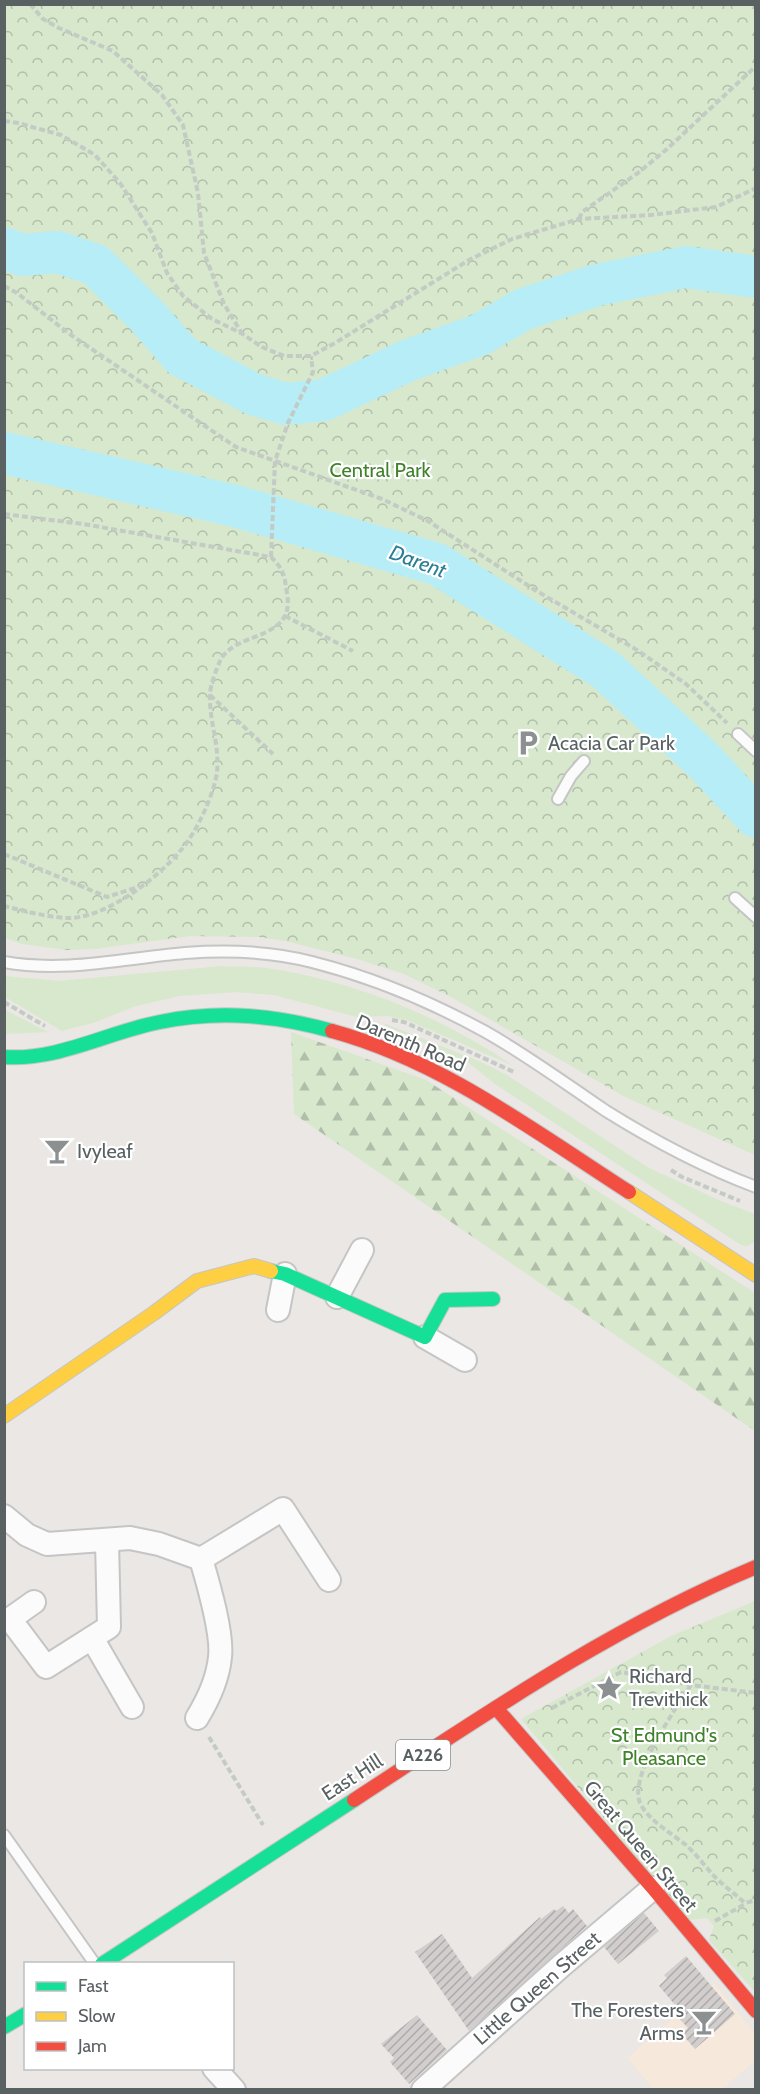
<svg xmlns="http://www.w3.org/2000/svg" width="760" height="2094" font-family="Cabin,sans-serif">
  <style>
    .commercial { fill: #f6e8db }
    .grass { fill: #d7e8cd }
    .forest { fill: url(#forest-firs) }
    .park { fill: url(#park-crowns) }
    .lines { fill: none; stroke-linecap: round; stroke-linejoin: round }
    .river { stroke: #b6edf7; stroke-width: 42 }
    .building { fill: url(#building-hatch) }
    .lane-casing { stroke: #c4c5c4; stroke-width: 14 }
    .street-casing { stroke: #c4c5c4; stroke-width: 26 }
    .fast-casing { stroke: #c6c6c6; stroke-width: 16 }
    .slow-casing { stroke: #c6c6c6; stroke-width: 16 }
    .jam-casing { stroke: #c6c6c6; stroke-width: 16 }
    .path { stroke: #c3cbc4; stroke-width: 4; stroke-dasharray: 6 3; stroke-linecap: butt }
    .lane { stroke: #fcfbfb; stroke-width: 10 }
    .street { stroke: #fcfbfb; stroke-width: 22 }
    .fast { stroke: #16e098; stroke-width: 14 }
    .slow { stroke: #ffcf43; stroke-width: 14 }
    .jam { stroke: #f24e42; stroke-width: 14 }
    .labels { text-anchor: middle; dominant-baseline: central; stroke-width: 4.5; stroke-linejoin: round; paint-order: stroke }
    .shield { fill: #fff; stroke: #8b9092; stroke-width: 1.5 }
    .shield-label { font-size: 18px; font-weight: bold; fill: #596163 }
    .park-label { font-size: 20px; fill: #3f822a; stroke: #fff }
    .poi-label { font-size: 20px; fill: #596163; stroke: #fff; text-anchor: start }
    .street-label { font-size: 20px; fill: #596163; stroke: #fff }
    .water-label { font-size: 21px; font-style: italic; fill: #2a7e96; stroke: #fff }
  </style>
  <defs>
    <pattern id="forest-firs" width="22" height="20" patternUnits="userSpaceOnUse" patternTransform="scale(1.5)"><rect width="22" height="20" fill="#d7e8cd"/><path d="M5 1l3.5 6h-7zM16 11l3.5 6h-7z" fill="#b1bfaa"/></pattern>
    <pattern id="park-crowns" width="20" height="18" patternUnits="userSpaceOnUse" patternTransform="scale(1.5)"><rect width="20" height="18" fill="#d7e8cd"/><path d="M2 6a3 3 0 1 1 6 0M12 15a3 3 0 1 1 6 0" fill="none" stroke="#b1bfaa"/></pattern>
    <pattern id="building-hatch" width="6" height="6" patternUnits="userSpaceOnUse" patternTransform="scale(1.5)"><rect width="6" height="6" fill="#d1cecd"/><path d="M-1 1l2-2M0 6l6-6M5 7l2-2" fill="none" stroke="#adabaa"/></pattern>
  </defs>
  <rect width="100%" height="100%" fill="#eae7e4"/>
  <polygon class="commercial" points="714,1983 755,2033 755,2061 723,2089 653,2089 627,2058"/>
  <g class="grass">
    <path d="M 221,966 C 236,967 252,966 267,968 C 354,981 440,1016 512,1065 L 407,1020 L 387,1016 L 357,1017 L 274,995 L 237,992 L 179,996 L 133,1007 L 96,1022 L 62,1031 L 5,997 L 5,976 L 59,981 Z"/>
    <polygon points="5,1010 48,1032 5,1034"/>
    <polygon points="386,1024 481,1062 507,1075 649,1168 723,1202 755,1214 755,1242 747,1246 741,1245 495,1084 469,1063 384,1025"/>
  </g>
  <polygon class="forest" points="291,1032 426,1080 755,1293 755,1431 294,1114"/>
  <g class="park">
    <polygon points="4,5 755,5 755,1155 625,1097 451,997 404,974 357,959 286,941 259,937 190,936 94,949 67,950 22,944 5,938"/>
    <polygon points="755,1601 756,1993 709,1940 714,1926 707,1918 689,1920 521,1719 671,1636"/>
  </g>
  <g class="lines">
    <g class="river">
      <polyline points="4,248 22,255 58,252 96,265 145,314 183,357 253,394 286,404 324,400 409,360 479,335 524,309 597,285 686,267 756,277"/>
      <polyline points="4,453 235,506 437,564 606,670 702,759 756,817"/>
    </g>
  </g>
  <g class="building">
    <polygon points="563,1906 569,1913 573,1909 587,1926 469,2031 415,1952 442,1934 472,1978 540,1917 541,1919 554,1909 556,1911"/>
    <polygon points="644,1913 659,1931 618,1964 604,1947"/>
    <polygon points="686,1956 735,2014 695,2049 682,2034 688,2028 677,2016 681,2012 659,1986 667,1978 664,1975"/>
    <polygon points="417,2015 447,2050 409,2084 390,2062 394,2058 381,2044"/>
  </g>
  <g class="lines">
    <g class="lane-casing">
      <g id="lane">
        <polyline points="738,734 756,751"/>
        <polyline points="558,799 571,776 584,761"/>
        <polyline points="735,898 756,917"/>
        <path d="M 4,962 C 65,973 125,958 185,953 C 227,950 271,951 312,962 C 371,977 431,1002 484,1031 C 527,1055 566,1084 606,1111 C 654,1141 703,1167 756,1187"/>
        <polyline points="4,1835 95,1964"/>
      </g>
    </g>
    <g class="street-casing">
      <g id="street">
        <polyline points="337,1297 362,1250"/>
        <polyline points="278,1310 285,1274"/>
        <polyline points="425,1337 465,1360"/>
        <path d="M 4,1516 L 27,1535 L 47,1544 L 130,1538 L 159,1544 L 201,1559 C 208,1583 223,1633 220,1657 C 218,1678 208,1700 197,1718"/>
        <polyline points="201,1559 283,1509 329,1580"/>
        <polyline points="34,1602 10,1619 46,1667 109,1627 107,1541"/>
        <polyline points="92,1638 132,1707"/>
        <polyline points="214,2068 234,2090"/>
        <polyline points="423,2090 561,1966 653,1888"/>
      </g>
    </g>
    <g class="fast-casing">
      <g id="fast">
        <path d="M 4,1057 C 58,1061 108,1032 160,1022 C 219,1010 274,1015 332,1031"/>
        <polyline points="271,1271 285,1274 425,1337 445,1300 493,1299"/>
        <polyline points="102,1964 354,1800"/>
        <polyline points="4,2027 26,2014"/>
      </g>
    </g>
    <g class="slow-casing">
      <g id="slow">
        <polyline points="629,1192 756,1275"/>
        <polyline points="4,1416 154,1313 197,1281 254,1266 271,1271"/>
      </g>
    </g>
    <g class="jam-casing">
      <g id="jam">
        <path d="M 332,1031 C 442,1061 534,1131 629,1192"/>
        <polyline points="496,1708 653,1888 756,2011"/>
        <path d="M 354,1800 C 484,1715 612,1627 756,1567"/>
      </g>
    </g>
    <g class="path">
      <polyline points="30,4 43,19 59,28 113,51 162,95 183,125 198,193 204,253 224,304 241,332"/>
      <polyline points="4,121 18,123 61,135 95,155 120,183 152,233 167,273 183,296 212,319 241,333 262,347 284,356 311,356 335,343 469,260 512,239 579,219 651,215 716,207 756,188"/>
      <polyline points="579,219 582,212 638,173 667,149 756,66"/>
      <polyline points="4,286 17,293 71,335 236,447 382,499 428,521 535,590 637,650 686,684 727,723"/>
      <path d="M 4,514 L 83,524 L 271,557 C 285,571 284,575 287,593 C 296,642 235,630 220,661 C 216,670 210,686 210,695 C 209,721 220,746 217,772 C 214,795 196,833 181,850 C 158,878 105,919 67,918 C 47,917 24,911 4,906"/>
      <polyline points="271,557 275,461 288,423 313,372 311,356"/>
      <polyline points="285,616 353,651"/>
      <polyline points="210,695 273,754"/>
      <polyline points="4,854 107,897 138,887"/>
      <polyline points="4,1002 45,1026"/>
      <polyline points="392,1020 404,1022 514,1072"/>
      <polyline points="671,1170 682,1177 740,1201"/>
      <path d="M 691,1685 C 676,1708 626,1779 641,1805 C 650,1821 672,1834 686,1845 C 696,1854 705,1866 714,1876 C 724,1886 735,1894 745,1903 L 756,1900"/>
      <polyline points="552,1708 621,1672 691,1685 756,1693"/>
      <polyline points="209,1737 263,1825"/>
      <polyline points="715,1921 745,1904"/>
    </g>
    <use href="#lane" class="lane"/>
    <use href="#street" class="street"/>
    <use href="#fast" class="fast"/>
    <use href="#slow" class="slow"/>
    <use href="#jam" class="jam"/>
  </g>
  <defs>
    <g id="parking-bare" transform="scale(2.07)"><path d="M-3.5-5.5H1a3.5 3.5 0 0 1 0 7H-1V5.5H-3.5ZM-1-3.4V-.6H.8a1.4 1.4 0 0 0 0-2.8Z" fill="#8c9090" stroke="#fff" stroke-width="2.5" paint-order="stroke"/></g>
    <g id="bar-bare" transform="scale(2.07)"><path d="M-6-5H6L.8 .8V4.5H3.5V6h-7V4.5H-.8V.8Z" fill="#8c9090" stroke="#fff" stroke-width="2.5" paint-order="stroke"/></g>
    <g id="sight-bare" transform="scale(2.07)"><path d="M0-6L1.8-2.2L6-1.7L2.9 1.2L3.7 5.4L0 3.3L-3.7 5.4L-2.9 1.2L-6-1.7L-1.8-2.2Z" fill="#8c9090" stroke="#fff" stroke-width="2.5" paint-order="stroke"/></g>
  </defs>
  <g fill-rule="evenodd">
    <use href="#parking-bare" x="528" y="743"/>
    <use href="#bar-bare" x="57" y="1151"/>
    <use href="#sight-bare" x="609" y="1688"/>
    <use href="#bar-bare" x="704" y="2022"/>
  </g>
  <g class="labels">
    <rect class="shield" x="396" y="1740" width="54" height="30" rx="4.5"/>
    <g class="shield-label">
      <text x="423" y="1755">A226</text>
    </g>
    <g class="park-label">
      <text x="380" y="470">Central Park</text>
      <text x="664" y="1735">St Edmund's<tspan x="664" dy="23">Pleasance</tspan></text>
    </g>
    <g class="poi-label">
      <text x="548" y="743">Acacia Car Park</text>
      <text x="77" y="1151">Ivyleaf</text>
      <text x="629" y="1676">Richard<tspan x="629" dy="23">Trevithick</tspan></text>
      <text x="684" y="2010" text-anchor="end">The Foresters<tspan x="684" dy="23">Arms</tspan></text>
    </g>
    <g class="street-label">
      <text transform="translate(411 1043) rotate(23)">Darenth Road</text>
      <text transform="translate(352 1777) rotate(-33)">East Hill</text>
      <text transform="translate(641 1846) rotate(50)">Great Queen Street</text>
      <text transform="translate(537 1988) rotate(-41)">Little Queen Street</text>
    </g>
    <g class="water-label">
      <text transform="translate(418 561) rotate(20)">Darent</text>
    </g>
  </g>
  <rect width="760" height="2094" fill="none" stroke="#596163" stroke-width="12"/>
  <rect x="24" y="1962" width="210" height="108" fill="#ffffff" stroke="#bdc0c1" stroke-width="1.5"/>
  <rect x="36" y="1982" width="30" height="9" fill="#16e098" stroke="#bdc0c1" stroke-width="1.5"/>
  <text x="78" y="1992" font-size="18" fill="#596163">Fast</text>
  <rect x="36" y="2012" width="30" height="9" fill="#ffcf43" stroke="#bdc0c1" stroke-width="1.5"/>
  <text x="78" y="2022" font-size="18" fill="#596163">Slow</text>
  <rect x="36" y="2042" width="30" height="9" fill="#f24e42" stroke="#bdc0c1" stroke-width="1.5"/>
  <text x="78" y="2052" font-size="18" fill="#596163">Jam</text>
</svg>
